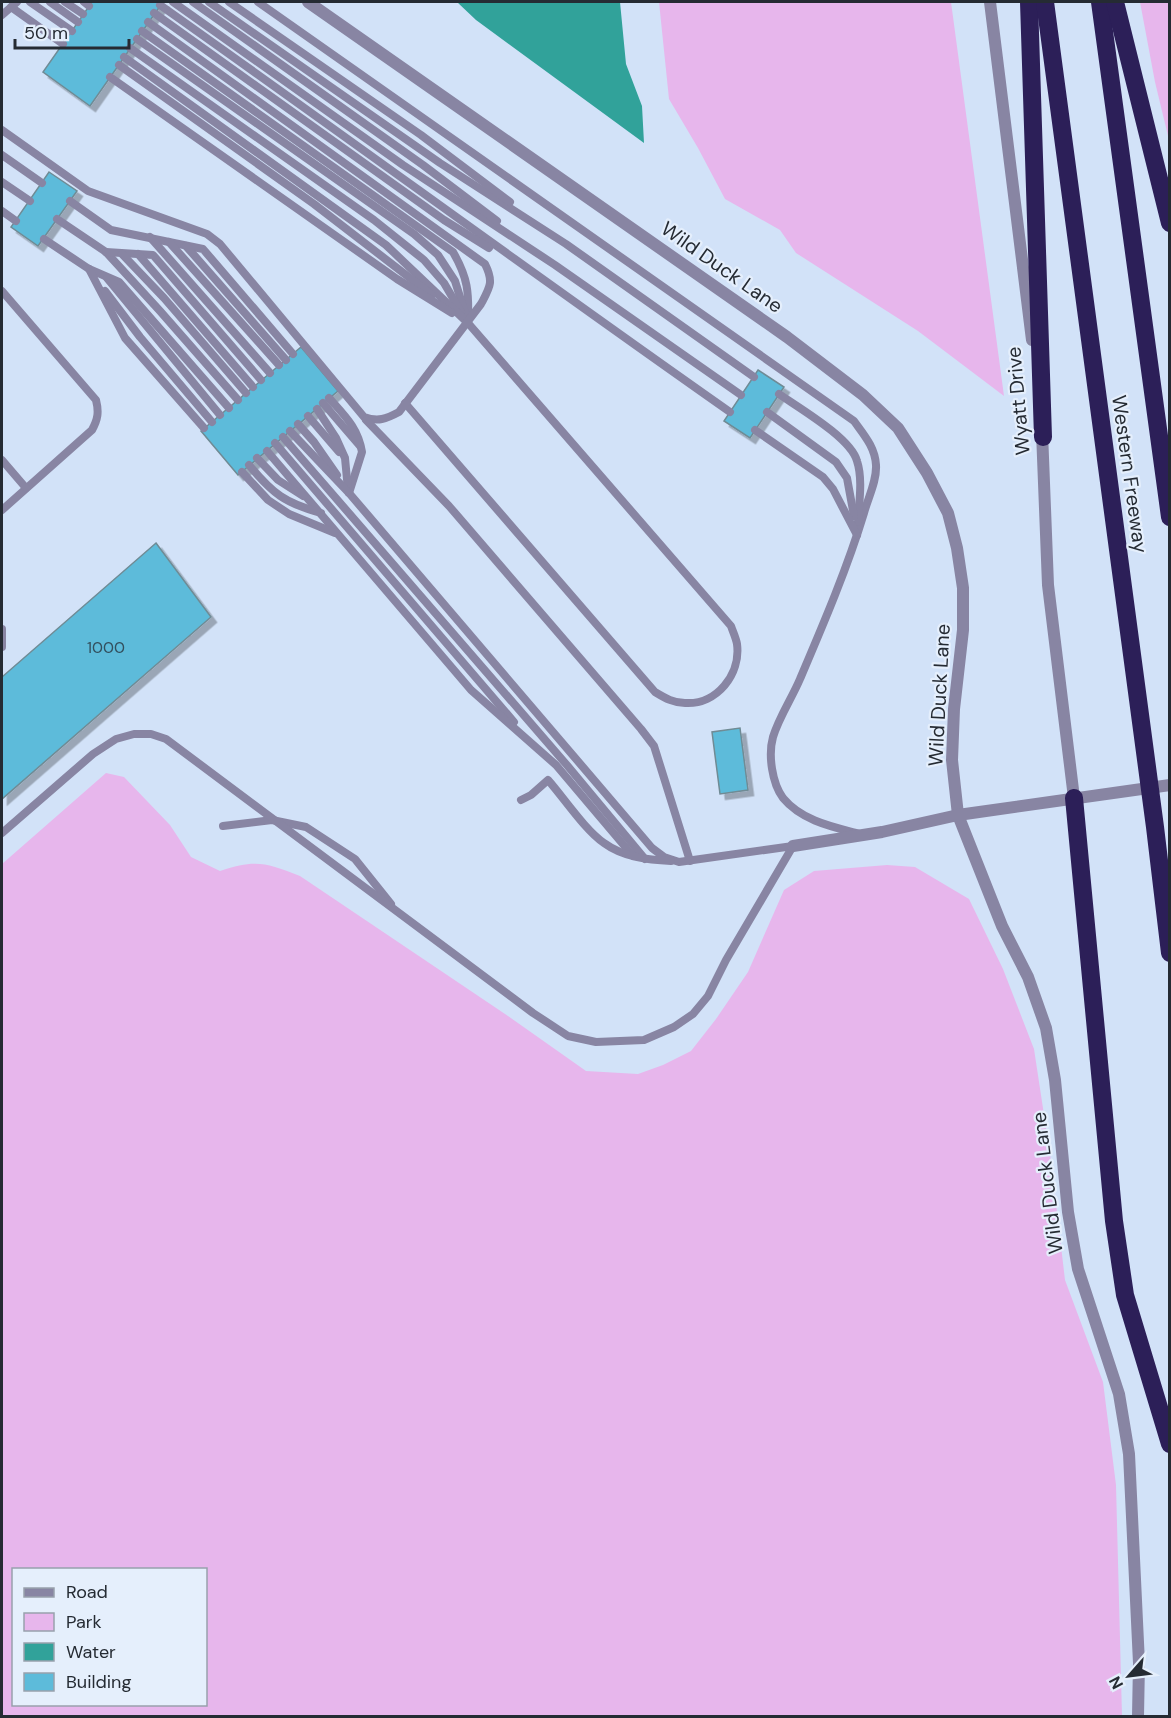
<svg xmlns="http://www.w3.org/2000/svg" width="1171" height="1718" font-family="'DM Sans',sans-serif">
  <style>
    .green { fill: #e7b6ec; fill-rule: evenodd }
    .water { fill: #31a29a }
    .building { fill: #5dbbda; stroke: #6f8b95; stroke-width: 1.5; filter: url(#shadow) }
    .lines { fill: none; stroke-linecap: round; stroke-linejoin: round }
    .lane { stroke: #8885a3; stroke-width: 8 }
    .street { stroke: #8885a3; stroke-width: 12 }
    .highway { stroke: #2c1f58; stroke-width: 18 }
    .labels { text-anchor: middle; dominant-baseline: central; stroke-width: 4.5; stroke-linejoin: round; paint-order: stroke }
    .number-label { font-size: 16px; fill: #334f5d }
    .street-label { font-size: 20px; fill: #252b33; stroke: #e5effc }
  </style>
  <defs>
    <filter id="shadow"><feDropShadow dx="5.5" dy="5.5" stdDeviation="0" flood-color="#0004"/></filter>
  </defs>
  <rect width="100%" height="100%" fill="#d2e2f8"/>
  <g class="green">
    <polygon points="659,2 951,2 1004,396 918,331 796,253 780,230 725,199 698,148 669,99"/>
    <polygon points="1140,2 1169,2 1169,140 1155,82"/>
    <path d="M 106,773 L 124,777 L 170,825 L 191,857 L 220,871 C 256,859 266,863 300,876 L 508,1016 L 586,1071 L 638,1074 L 663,1065 L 691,1051 L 716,1019 L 748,972 L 784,890 L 814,871 L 887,865 L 915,867 L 969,899 L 1003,969 L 1034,1049 L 1051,1161 L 1065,1280 L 1103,1382 L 1116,1485 L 1122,1716 L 2,1716 L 2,864 ZM 14,1570 L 206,1570 L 206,1704 L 14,1704 Z"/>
  </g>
  <polygon class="water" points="457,2 620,2 626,64 642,106 644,143 476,20"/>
  <g class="building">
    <polygon points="92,2 163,2 90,106 43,72"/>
    <polygon points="49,172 77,191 38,246 11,227"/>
    <polygon points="301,347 338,391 238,475 201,431"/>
    <polygon points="758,370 784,387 750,438 724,421"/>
    <polygon points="156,543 211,617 2,799 2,677"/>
    <polygon points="740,728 748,790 720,794 712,732"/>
  </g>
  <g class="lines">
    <g class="lane">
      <polyline points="30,2 72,31"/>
      <polyline points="50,2 78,22"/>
      <polyline points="65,2 83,14"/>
      <polyline points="84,2 89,6"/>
      <polyline points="173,2 403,165 555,265 741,395"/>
      <polyline points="193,2 423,165 497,221"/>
      <polyline points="209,2 440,163 566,244 754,377"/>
      <polyline points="229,2 421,135 510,202"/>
      <path d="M 258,2 L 854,421 C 864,435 875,447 876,465 C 877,481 868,498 864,513 C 847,569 823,625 800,679 C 792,698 779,717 773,737 C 768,755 772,783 783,798 C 802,821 833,827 860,834"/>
      <path d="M 160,5 C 351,140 539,278 730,412"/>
      <polyline points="11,7 63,44"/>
      <polyline points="154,13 444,220 489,248"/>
      <polyline points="2,15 17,2"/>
      <path d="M 142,31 L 453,252 C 468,278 469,292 468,322"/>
      <polyline points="137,39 414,234 438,255 455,281 466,316"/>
      <polyline points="130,48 374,220 424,260 444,283 461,312"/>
      <path d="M 124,57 L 386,245 L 468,323 L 731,626 C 733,632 736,638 737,644 C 741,674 717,705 685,703 C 673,703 665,698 655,692 L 405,403"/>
      <polyline points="119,65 314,204 432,295"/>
      <polyline points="110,77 397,279 452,313"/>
      <path d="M 2,130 L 88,191 L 207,234 L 220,244 L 364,417 C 378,422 386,419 399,412 L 481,304 C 490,287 494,282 485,264 L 148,22"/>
      <polyline points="2,155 42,183"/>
      <polyline points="2,182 30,201"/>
      <polyline points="70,201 111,230 203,249 293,354"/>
      <polyline points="2,211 16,221"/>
      <polyline points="57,219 106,252 160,311 238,400"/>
      <polyline points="150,237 270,373"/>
      <polyline points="44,239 89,269 119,282 229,408"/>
      <polyline points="169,242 279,365"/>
      <polyline points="186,246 286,360"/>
      <polyline points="106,252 153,255 261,380"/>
      <polyline points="122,254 164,298 246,393"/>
      <polyline points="138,254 253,387"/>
      <polyline points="89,269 125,338 204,428"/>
      <polyline points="107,278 220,415"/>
      <path d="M 2,291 L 96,400 C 99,412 98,419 92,430 L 2,510"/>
      <polyline points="105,291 140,337 212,422"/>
      <path d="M 779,394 C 799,408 851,438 857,461 C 863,479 859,503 858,522"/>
      <path d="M 329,398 C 345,416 358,428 362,452 L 349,493"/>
      <polyline points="323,403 360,446"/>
      <polyline points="317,409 336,438 345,458 348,490"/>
      <polyline points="767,412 836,462 847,478 854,516"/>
      <polyline points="308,416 339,452"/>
      <polyline points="366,420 449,506 641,729 654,746 690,861"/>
      <polyline points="298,424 314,442 337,475"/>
      <polyline points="755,430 823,477 833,489 857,535"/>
      <polyline points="290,431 349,493 652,848 664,857 679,862 793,846"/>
      <polyline points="283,437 566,764 645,859"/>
      <polyline points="275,443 514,722"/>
      <polyline points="267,451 471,690 556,765 633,856"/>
      <polyline points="257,458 278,480 303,496"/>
      <polyline points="2,460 26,488"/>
      <path d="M 249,465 C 273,494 285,503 321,513"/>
      <polyline points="242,472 268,500 289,514 335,533"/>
      <polyline points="2,629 2,647"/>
      <path d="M 521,800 L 531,795 L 548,780 C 564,798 585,830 604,843 C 623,857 648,860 671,861"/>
      <polyline points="223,826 272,820 306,827 355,859 391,904"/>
      <polyline points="2,833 93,754 116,739 134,734 151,734 166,739 533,1013 568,1036 596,1042 644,1040 674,1027 693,1014 708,996 726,960 793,846"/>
    </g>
    <g class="street">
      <polyline points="308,2 787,337 863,395 898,428 927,473 948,513 957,548 963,588 963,630 954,709 952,760 958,815 1002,926 1028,977 1046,1028 1055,1080 1068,1212 1078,1269 1119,1394 1129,1454 1139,1663 1138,1716"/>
      <polyline points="990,2 1032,340"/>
      <polyline points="1042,432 1048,585 1074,798"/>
      <polyline points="793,846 882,832 958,815 1170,785"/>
    </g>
    <g class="highway">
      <polyline points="1029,2 1043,437"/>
      <polyline points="1045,2 1155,827 1170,953"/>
      <polyline points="1100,2 1170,517"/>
      <polyline points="1115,2 1170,223"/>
      <polyline points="1074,798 1114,1221 1125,1295 1170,1444"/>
    </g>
  </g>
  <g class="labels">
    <g class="number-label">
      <text x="106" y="647">1000</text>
    </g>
    <g class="street-label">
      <text transform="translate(722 267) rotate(35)">Wild Duck Lane</text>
      <text transform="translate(1018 401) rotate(-95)">Wyatt Drive</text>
      <text transform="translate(1130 474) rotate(82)">Western Freeway</text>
      <text transform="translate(939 695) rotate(-87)">Wild Duck Lane</text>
      <text transform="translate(1047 1183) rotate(-97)">Wild Duck Lane</text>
    </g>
  </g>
  <rect width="1171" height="1718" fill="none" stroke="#252b33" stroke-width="6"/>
  <rect x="12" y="1568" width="195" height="138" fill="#e5effc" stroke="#98a1ac" stroke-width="1.5"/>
  <rect x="24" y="1588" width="30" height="9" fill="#8885a3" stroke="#98a1ac" stroke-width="1.5"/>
  <text x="66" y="1598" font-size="18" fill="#252b33">Road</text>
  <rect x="24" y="1613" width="30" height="18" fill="#e7b6ec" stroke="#98a1ac" stroke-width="1.5"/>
  <text x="66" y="1628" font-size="18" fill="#252b33">Park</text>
  <rect x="24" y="1643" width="30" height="18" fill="#31a29a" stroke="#98a1ac" stroke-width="1.5"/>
  <text x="66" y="1658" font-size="18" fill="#252b33">Water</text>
  <rect x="24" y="1673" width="30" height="18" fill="#5dbbda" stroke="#98a1ac" stroke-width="1.5"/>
  <text x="66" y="1688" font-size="18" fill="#252b33">Building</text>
  <g transform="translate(1129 1676) rotate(242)" stroke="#e5effc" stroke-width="4.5" paint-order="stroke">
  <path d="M0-4.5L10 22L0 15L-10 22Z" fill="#252b33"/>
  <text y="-9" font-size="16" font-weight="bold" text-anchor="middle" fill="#252b33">N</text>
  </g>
  <path d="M15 39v9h114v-9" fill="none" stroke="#252b33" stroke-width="3"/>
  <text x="24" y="39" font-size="18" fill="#252b33" stroke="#e5effc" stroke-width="4.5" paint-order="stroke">50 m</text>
</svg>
